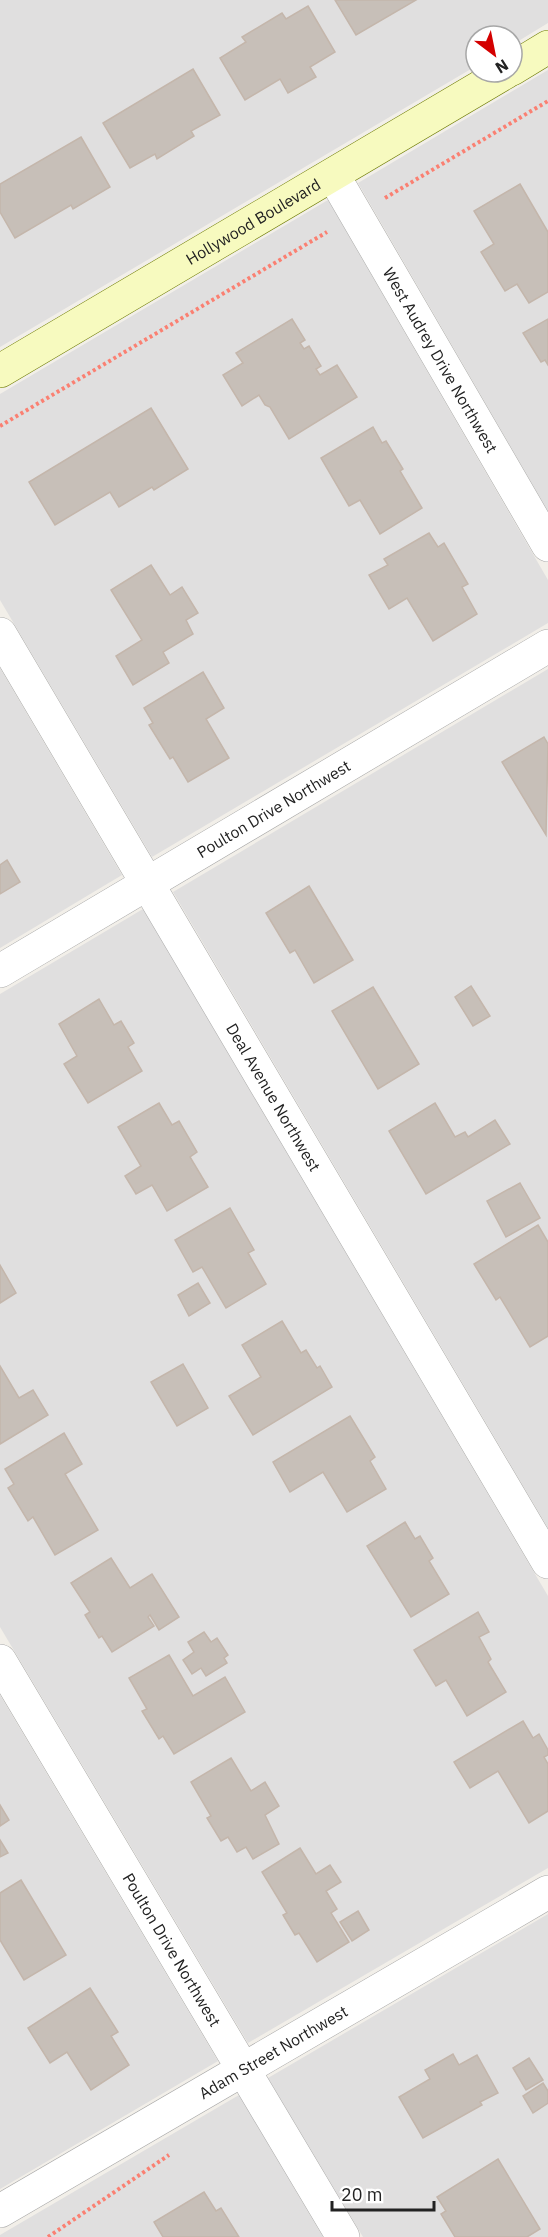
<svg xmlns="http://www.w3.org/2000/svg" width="548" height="2237" font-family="'IBM Plex Sans',sans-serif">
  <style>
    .residential { fill: #e0dfdf }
    .building { fill: #c7bfb8; stroke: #c4b6ab; stroke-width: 1.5 }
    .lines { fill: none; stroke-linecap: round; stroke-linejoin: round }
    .street-casing { stroke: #a9a9a9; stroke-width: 34 }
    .secondary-casing { stroke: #707d05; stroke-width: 34 }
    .path { stroke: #fa8072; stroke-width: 4; stroke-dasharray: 3 3; stroke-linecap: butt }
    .street { stroke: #fff; stroke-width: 33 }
    .secondary { stroke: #f7fabf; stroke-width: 33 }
    .labels { text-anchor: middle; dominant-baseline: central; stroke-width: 4.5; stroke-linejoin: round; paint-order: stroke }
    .street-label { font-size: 16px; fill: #222; stroke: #fff }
  </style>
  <rect width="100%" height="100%" fill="#f2efe9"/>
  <g class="residential">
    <polygon points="0,0 548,0 548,23 512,45 512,36 476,36 476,66 0,347"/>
    <polygon points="548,70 548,511 358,183"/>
    <polygon points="328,200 548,580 548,623 152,857 0,600 0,394"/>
    <polygon points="0,668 122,875 0,948"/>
    <polygon points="548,669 548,1528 173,892"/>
    <polygon points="143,909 548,1596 548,1868 248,2043 0,1627 0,994"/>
    <polygon points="0,1695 218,2061 0,2189"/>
    <polygon points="548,1914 548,2237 363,2237 268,2078"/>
    <polygon points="239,2095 323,2237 0,2237 0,2235"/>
  </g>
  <g class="building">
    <polygon points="335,0 416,0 356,35"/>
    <polygon points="308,6 335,52 310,67 316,77 288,93 280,79 245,100 220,58 246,42 242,37 282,13 286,19"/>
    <polygon points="193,69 220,115 191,131 194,136 157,159 155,154 130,168 103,123"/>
    <polygon points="81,137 110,187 73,209 71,205 15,238 0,212 0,184"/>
    <polygon points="520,184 548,232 548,292 529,303 517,284 505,291 481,252 494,244 474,211"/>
    <polygon points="292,319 305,340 300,343 304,349 309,346 321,366 316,369 320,375 337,365 357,397 289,439 270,407 265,405 259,395 242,406 223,375 243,363 236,353"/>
    <polygon points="548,319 548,365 545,360 541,362 523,333"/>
    <polygon points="151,408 188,469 154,490 152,487 119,507 110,492 55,525 29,482"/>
    <polygon points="373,427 382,443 386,441 403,469 400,471 422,508 380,534 360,500 349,506 321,458"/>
    <polygon points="429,533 438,547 444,543 468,584 462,587 477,614 433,641 407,598 389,609 369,575 388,565 384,559"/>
    <polygon points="151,565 170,595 182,587 198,613 186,620 193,634 163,652 169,663 133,685 116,656 142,640 111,590"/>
    <polygon points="203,672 224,708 206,719 229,758 188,782 173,757 170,759 149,725 153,723 144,708"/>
    <polygon points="544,737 548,744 546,835 502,762"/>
    <polygon points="7,860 20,882 0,894 0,865"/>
    <polygon points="309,886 353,960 314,983 295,950 290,953 266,913"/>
    <polygon points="471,986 490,1016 473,1026 455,997"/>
    <polygon points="373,987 419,1064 378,1089 332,1011"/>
    <polygon points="99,999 114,1025 121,1021 134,1043 128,1047 142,1071 88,1103 64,1064 77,1056 59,1024"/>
    <polygon points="159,1103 172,1125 179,1121 197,1152 190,1157 208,1187 167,1211 152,1185 136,1194 125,1176 141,1166 118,1127"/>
    <polygon points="435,1103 455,1137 465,1132 468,1137 495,1120 510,1144 426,1194 389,1131"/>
    <polygon points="520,1183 540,1218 506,1237 487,1201"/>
    <polygon points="230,1208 254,1250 248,1253 266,1284 226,1308 202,1267 193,1272 175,1240"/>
    <polygon points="538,1225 548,1242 548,1336 530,1347 500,1297 496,1300 474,1264"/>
    <polygon points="0,1265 16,1293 0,1303"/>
    <polygon points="198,1283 210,1303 189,1316 178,1295"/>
    <polygon points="282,1321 301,1353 306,1350 317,1368 320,1366 332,1387 253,1435 229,1396 261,1377 242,1345"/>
    <polygon points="183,1364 208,1408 177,1426 151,1382"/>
    <polygon points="0,1366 19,1398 33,1390 48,1415 0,1444"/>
    <polygon points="350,1416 375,1457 370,1461 386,1489 347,1512 323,1472 290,1492 273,1462"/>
    <polygon points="64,1433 82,1464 65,1474 98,1530 55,1555 33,1517 28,1521 8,1488 14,1484 5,1469"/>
    <polygon points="405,1522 415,1539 420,1536 433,1558 429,1561 449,1594 411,1617 367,1546"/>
    <polygon points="111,1558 130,1588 152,1574 179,1617 159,1630 150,1615 148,1617 154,1626 112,1652 102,1636 99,1638 85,1615 90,1612 71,1583"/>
    <polygon points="478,1612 489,1632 479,1637 491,1659 488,1662 506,1692 467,1716 446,1680 436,1686 414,1650"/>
    <polygon points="204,1632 211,1642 217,1638 228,1655 224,1658 227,1663 206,1676 201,1668 192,1674 183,1660 194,1652 188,1642"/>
    <polygon points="169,1655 193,1696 225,1677 245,1712 174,1754 163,1736 159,1739 142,1711 147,1709 129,1678"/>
    <polygon points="523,1721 533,1738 539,1734 548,1750 548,1755 544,1757 548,1764 548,1811 529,1823 498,1771 470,1788 454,1762"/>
    <polygon points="231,1758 251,1791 265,1782 279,1806 265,1815 279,1844 253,1859 246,1847 237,1852 228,1837 221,1841 207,1818 211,1816 191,1782"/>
    <polygon points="0,1805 9,1820 0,1826"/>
    <polygon points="0,1840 8,1853 0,1857"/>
    <polygon points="300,1848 316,1874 330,1865 341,1882 326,1891 337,1909 331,1913 349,1942 317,1962 299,1933 295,1935 283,1915 287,1913 262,1872"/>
    <polygon points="21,1880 66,1955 24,1980 0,1940 0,1893"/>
    <polygon points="358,1911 369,1930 352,1941 340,1922"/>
    <polygon points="90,1988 118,2032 111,2036 129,2065 91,2090 67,2052 50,2063 28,2028"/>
    <polygon points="453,2054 459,2065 477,2055 498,2093 480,2102 482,2105 423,2138 399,2097 430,2079 425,2070"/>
    <polygon points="529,2058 543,2080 526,2090 513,2068"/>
    <polygon points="543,2083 548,2091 548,2103 533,2113 523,2096"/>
    <polygon points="498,2159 540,2229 527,2237 455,2237 441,2214 446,2211 437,2197"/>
    <polygon points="204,2192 216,2211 221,2208 239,2237 163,2237 154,2222"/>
  </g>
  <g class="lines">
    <g class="street-casing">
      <g id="street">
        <path id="s1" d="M 333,175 L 548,545"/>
        <path id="s2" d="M 0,634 L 548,1562"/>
        <path id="s3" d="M 0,971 L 548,646"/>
        <path id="s4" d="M 0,1661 L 343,2237"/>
        <path id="s5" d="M 0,2211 L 548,1892"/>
      </g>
    </g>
    <g class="secondary-casing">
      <g id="secondary">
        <polyline points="512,69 548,47"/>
        <path id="s6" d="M 0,371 L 506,72"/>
      </g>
    </g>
    <g class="path">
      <polyline points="385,198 548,101"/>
      <polyline points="0,426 327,232"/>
      <polyline points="48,2237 169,2155"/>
    </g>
    <use href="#street" class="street"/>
    <use href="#secondary" class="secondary"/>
  </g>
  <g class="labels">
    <g class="street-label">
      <text stroke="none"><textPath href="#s6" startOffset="294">Hollywood Boulevard</textPath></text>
      <text stroke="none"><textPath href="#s1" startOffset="214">West Audrey Drive Northwest</textPath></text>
      <text stroke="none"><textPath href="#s3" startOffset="318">Poulton Drive Northwest</textPath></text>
      <text stroke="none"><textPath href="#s2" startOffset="538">Deal Avenue Northwest</textPath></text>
      <text stroke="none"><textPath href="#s4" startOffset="336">Poulton Drive Northwest</textPath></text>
      <text stroke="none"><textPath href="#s5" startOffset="316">Adam Street Northwest</textPath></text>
    </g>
  </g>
  <g transform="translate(494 54) rotate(148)"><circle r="28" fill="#ffffff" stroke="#a7a7a7" stroke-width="1.5"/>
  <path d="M0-4.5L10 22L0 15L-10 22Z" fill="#d40000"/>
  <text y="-9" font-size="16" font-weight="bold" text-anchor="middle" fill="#222222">N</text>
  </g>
  <path d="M332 2201v9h102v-9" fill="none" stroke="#222222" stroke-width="3"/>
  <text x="341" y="2201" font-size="18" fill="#222222" stroke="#ffffff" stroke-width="4.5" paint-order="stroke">20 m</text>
</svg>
